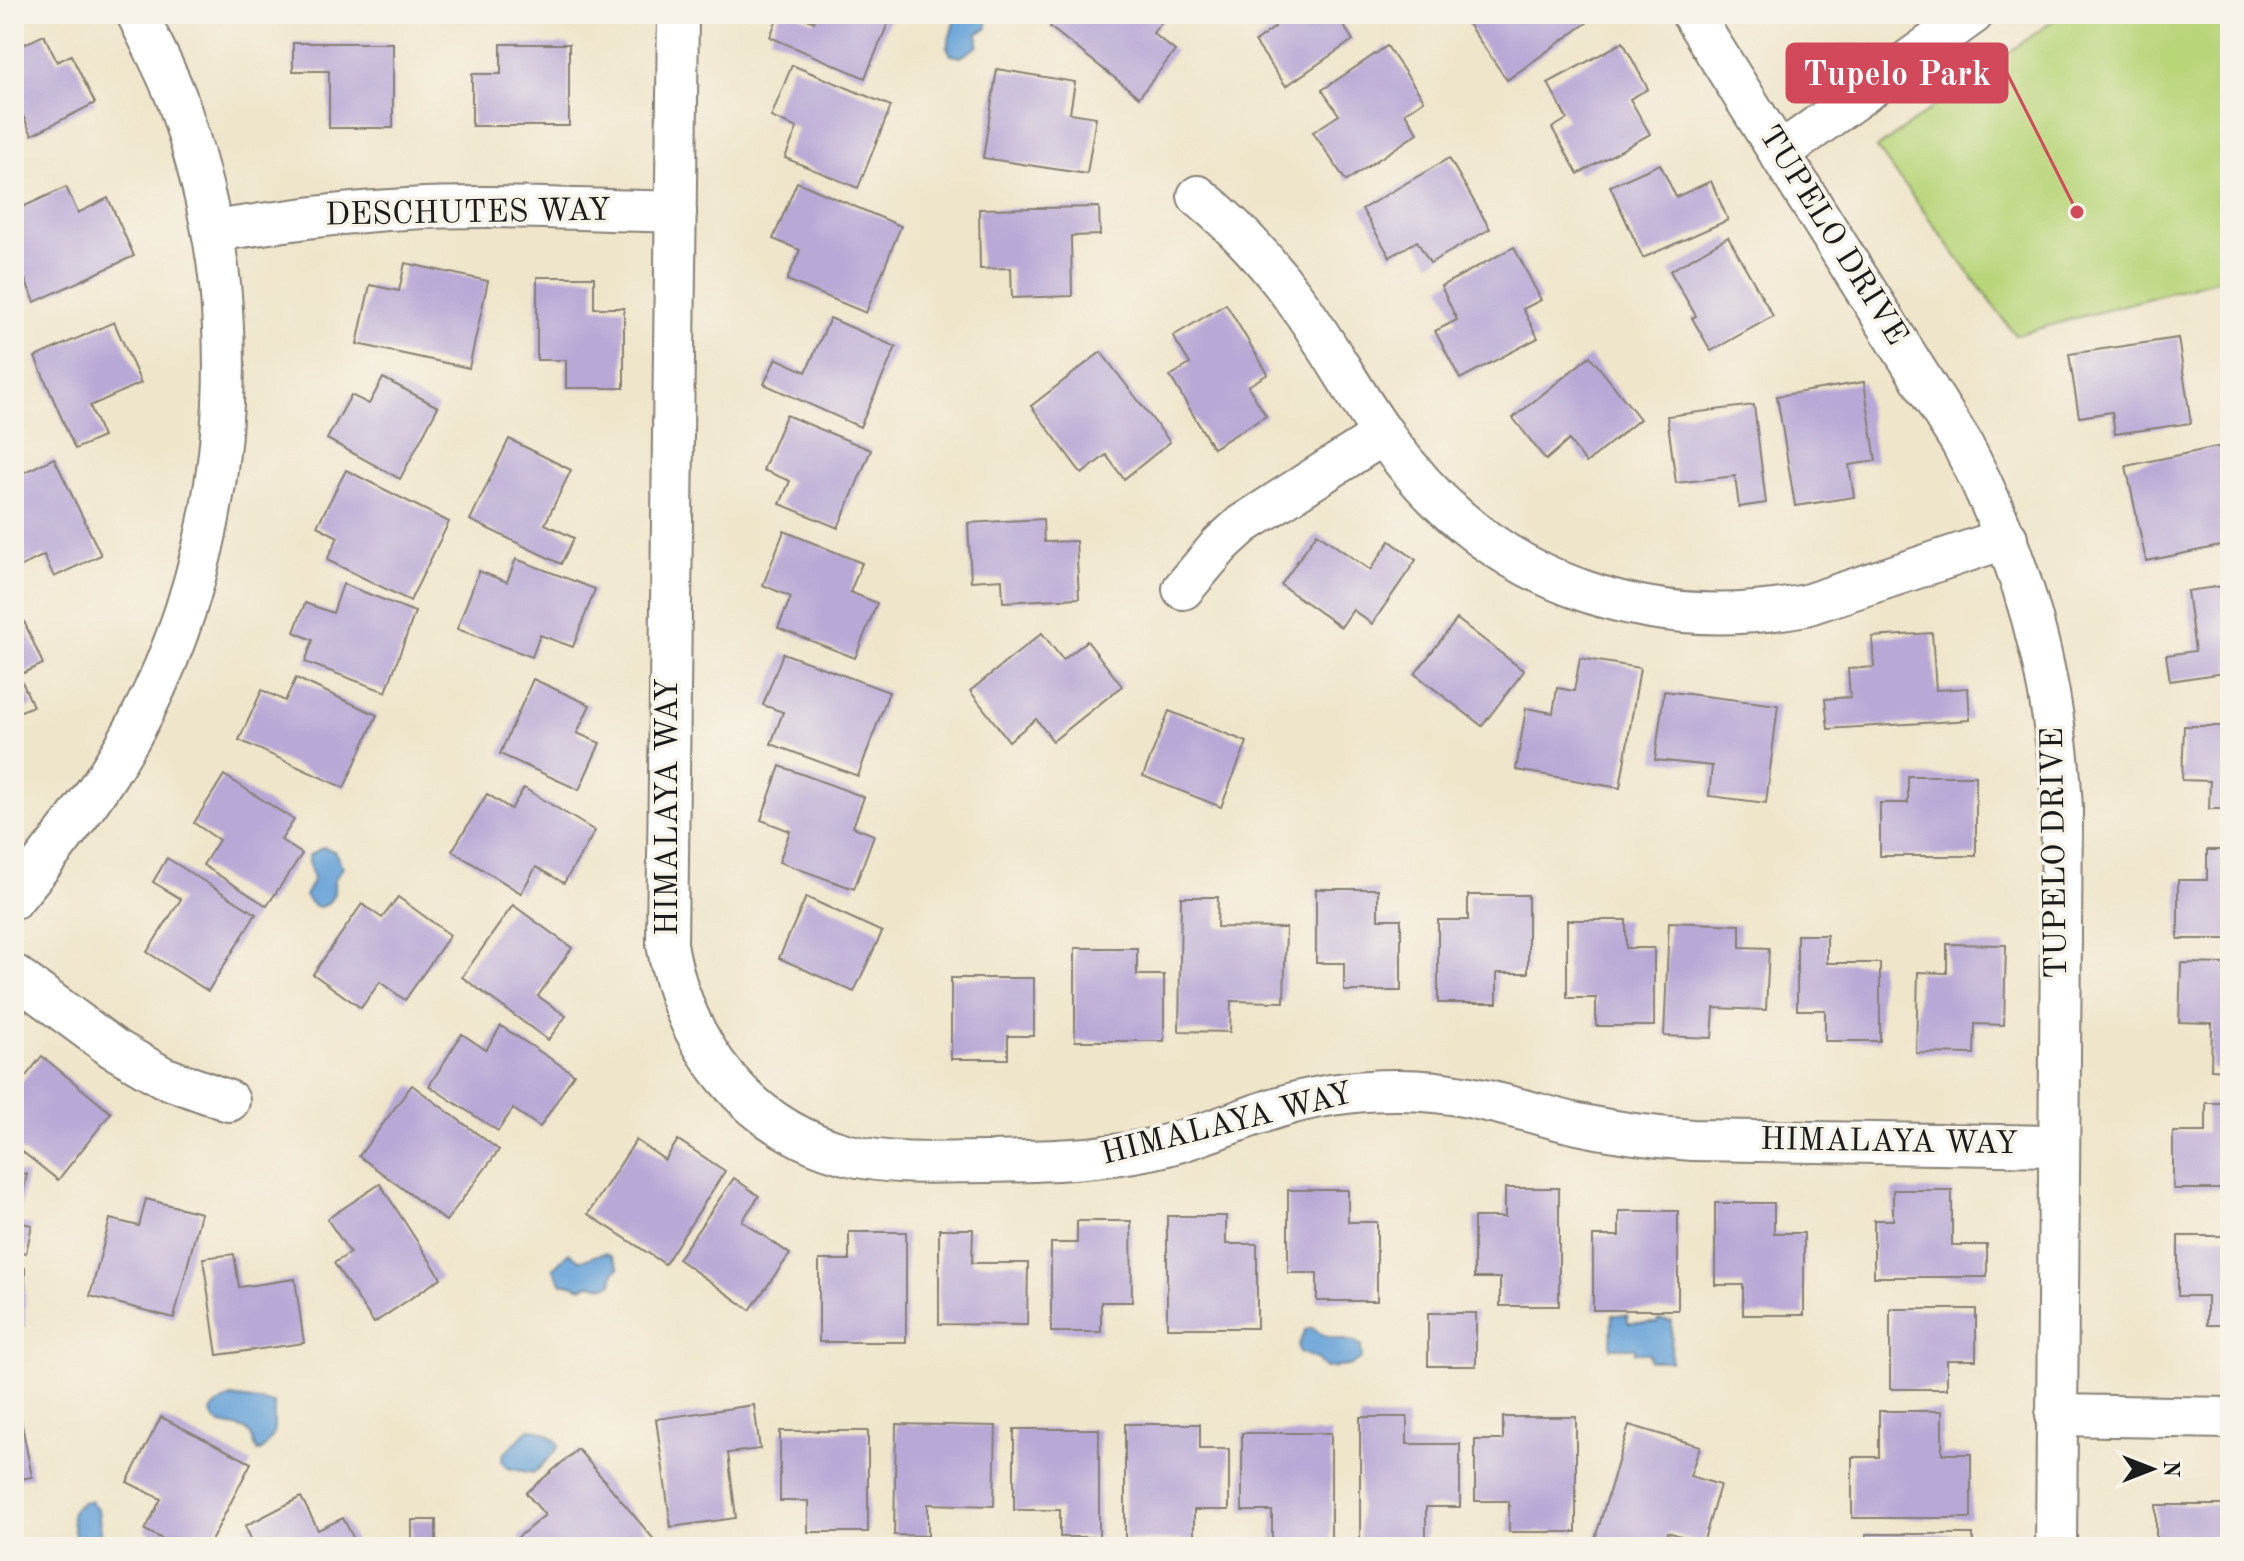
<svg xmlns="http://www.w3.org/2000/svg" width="2244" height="1561" font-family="'Old Standard TT',serif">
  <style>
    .green { fill: #b9d57a; stroke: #6a784b; stroke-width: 2 }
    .water { fill: #68a3d8; stroke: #42607a; stroke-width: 2 }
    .building { fill: #b7a8d5 }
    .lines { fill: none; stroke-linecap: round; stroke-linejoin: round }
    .minor-casing { stroke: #868074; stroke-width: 44 }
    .minor { stroke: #fff; stroke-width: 40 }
    .labels { text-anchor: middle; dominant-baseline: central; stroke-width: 7; stroke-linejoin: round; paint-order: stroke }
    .street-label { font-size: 32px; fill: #1c1c1c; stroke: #f7f3e8 }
    .leader { fill: none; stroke: #d1495b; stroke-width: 3 }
    .callout-dot { fill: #d1495b; stroke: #f7f3e8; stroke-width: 3 }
    .callout { fill: #d1495b; stroke: #d1495b; stroke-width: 3 }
    .callout-label { font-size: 34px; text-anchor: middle; font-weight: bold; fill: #fff }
  </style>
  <rect width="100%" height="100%" fill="#f7f3e8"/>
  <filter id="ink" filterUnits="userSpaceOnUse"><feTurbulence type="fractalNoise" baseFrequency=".0125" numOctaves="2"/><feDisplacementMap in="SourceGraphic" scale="16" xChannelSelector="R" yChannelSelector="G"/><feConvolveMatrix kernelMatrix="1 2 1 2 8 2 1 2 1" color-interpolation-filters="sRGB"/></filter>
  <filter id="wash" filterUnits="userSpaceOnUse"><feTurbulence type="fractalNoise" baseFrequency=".006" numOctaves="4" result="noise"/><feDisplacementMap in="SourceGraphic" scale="32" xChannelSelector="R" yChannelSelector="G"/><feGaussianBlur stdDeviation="1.8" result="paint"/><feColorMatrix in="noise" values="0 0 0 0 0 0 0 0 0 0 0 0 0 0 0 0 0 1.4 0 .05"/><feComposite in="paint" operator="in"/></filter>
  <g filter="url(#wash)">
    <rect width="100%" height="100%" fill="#efe5cb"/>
    <polygon class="green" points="2062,14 2230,14 2230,276 2015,335 1877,148"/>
    <g class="water">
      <polygon points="950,14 990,14 987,17 987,29 978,33 978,46 961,57 951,55 947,47 954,22"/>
      <path d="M 323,847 L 334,851 L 343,867 C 341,871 338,874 336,877 C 332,883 336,890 333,896 C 324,912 314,909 305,896 L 313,881 L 308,856 Z"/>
      <path d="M 569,1252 L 579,1260 C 599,1259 605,1241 619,1268 L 614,1272 L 612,1284 L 605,1286 L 590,1284 L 581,1288 L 572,1284 L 562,1284 L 553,1268 Z"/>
      <polygon points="1612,1315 1627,1315 1628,1323 1657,1323 1658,1320 1672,1321 1671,1361 1650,1361 1649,1353 1635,1353 1635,1348 1611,1348"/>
      <polygon points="1312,1328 1327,1337 1354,1342 1361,1346 1362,1358 1349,1366 1325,1368 1317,1359 1299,1352 1298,1346 1305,1330"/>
      <path d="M 231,1397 L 274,1403 L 274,1434 L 262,1451 L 258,1451 C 255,1446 253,1438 249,1433 C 238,1421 215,1432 211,1412 L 215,1406 Z"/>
      <path d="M 529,1429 C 539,1429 555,1436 559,1446 C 556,1451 538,1470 533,1473 L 507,1468 L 502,1461 L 503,1455 Z"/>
      <path d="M 91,1501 L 98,1510 L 103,1547 L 69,1547 L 75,1539 C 75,1528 70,1522 72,1511 L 82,1502 Z"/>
    </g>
    <g id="blocks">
      <g class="building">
        <polygon points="779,14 796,14 814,22 817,14 892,14 865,78 770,37"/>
        <polygon points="1060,14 1168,14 1153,33 1175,51 1139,97 1050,27"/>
        <polygon points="1266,14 1336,14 1353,40 1286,86 1255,42 1275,27"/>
        <polygon points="1461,14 1599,14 1507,80"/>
        <polygon points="44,35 57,62 71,55 95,103 32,135 14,97 14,49"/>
        <polygon points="1623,42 1648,89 1630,99 1650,134 1578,174 1552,128 1567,119 1548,83"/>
        <polygon points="293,43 393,43 393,128 329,128 329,71 293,71"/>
        <polygon points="501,44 569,44 569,126 472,126 472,74 501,74"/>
        <polygon points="1387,46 1424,100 1405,113 1418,133 1346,181 1313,132 1339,115 1322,90"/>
        <polygon points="792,65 891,106 858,188 785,158 797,128 771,117"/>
        <polygon points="997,69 1075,82 1070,113 1096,117 1087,174 983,158"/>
        <polygon points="1449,158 1490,229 1430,263 1417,241 1390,257 1362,209"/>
        <polygon points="1660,164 1676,197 1711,181 1728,220 1643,258 1610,186"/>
        <polygon points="797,182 901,226 866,313 787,280 800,250 773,239"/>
        <polygon points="66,187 78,213 108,198 134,256 35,302 14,256 14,211"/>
        <polygon points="1099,207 1100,235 1071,236 1072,296 1012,298 1011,268 980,269 979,209"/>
        <polygon points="1728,237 1773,316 1711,351 1692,318 1696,316 1670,271"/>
        <polygon points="1514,247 1541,300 1523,309 1538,338 1460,379 1435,331 1457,320 1441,286"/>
        <polygon points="405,263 488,281 469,368 357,344 370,285 399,291"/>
        <polygon points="537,277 594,277 594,308 624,308 624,388 566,388 566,360 537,360"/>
        <polygon points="1226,304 1268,374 1248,386 1266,416 1213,448 1170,376 1190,364 1173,336"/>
        <polygon points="830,318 896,347 860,427 764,384 776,358 806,372"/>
        <polygon points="114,322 141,383 90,406 103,437 75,449 35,357"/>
        <polygon points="2178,338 2191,423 2115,434 2112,412 2079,417 2069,354"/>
        <polygon points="1101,352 1170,442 1124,479 1106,455 1082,474 1031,406"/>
        <polygon points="1590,356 1640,419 1586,463 1569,440 1546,460 1513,418"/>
        <polygon points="383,378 438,407 400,479 327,439 351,395 369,404"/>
        <polygon points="1864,382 1876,461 1849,465 1854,497 1795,506 1777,396"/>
        <polygon points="1754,405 1766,503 1739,507 1735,476 1676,483 1667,416"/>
        <polygon points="786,415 871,450 838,528 780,504 790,481 763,470"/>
        <polygon points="509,439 571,470 545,524 574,538 561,564 470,520"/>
        <polygon points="2222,446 2225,463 2230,462 2230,544 2146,561 2126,466"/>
        <polygon points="54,458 101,555 54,577 44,555 14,570 14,477"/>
        <polygon points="346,470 449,522 410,601 327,560 338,537 317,526"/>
        <polygon points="1043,519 1044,542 1076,541 1079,598 1003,602 1002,579 971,581 968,523"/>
        <polygon points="784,531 862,563 850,592 877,603 855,658 778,628 791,597 763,585"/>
        <polygon points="1317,533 1370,570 1390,541 1416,560 1372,624 1353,610 1341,627 1281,585"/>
        <polygon points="516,559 595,589 573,647 540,635 532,657 457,629 479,571 507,582"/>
        <polygon points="343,584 415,612 386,692 305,662 313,640 294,632 305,603 333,613"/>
        <polygon points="2230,585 2230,672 2170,681 2166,655 2195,651 2187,591"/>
        <polygon points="14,599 43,664 19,675 33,706 14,714"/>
        <polygon points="1457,619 1524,671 1482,726 1415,674"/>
        <polygon points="1042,633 1063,660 1087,641 1122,686 1053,741 1036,719 1009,741 970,691"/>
        <polygon points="1932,633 1936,690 1968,688 1970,720 1828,729 1825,699 1850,697 1848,669 1874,667 1872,637"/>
        <polygon points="783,653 889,692 858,776 771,744 783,712 763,705"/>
        <polygon points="1580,658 1640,668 1620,788 1516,770 1526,708 1553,713 1557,688 1574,691"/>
        <polygon points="296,678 377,715 344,788 239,740 262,690 285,701"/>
        <polygon points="533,679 590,705 577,733 600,743 579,790 500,754"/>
        <polygon points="1664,691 1778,705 1766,803 1709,796 1712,766 1655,760"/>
        <polygon points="1169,711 1247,742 1221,807 1143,776"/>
        <polygon points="2184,726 2230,726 2230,809 2209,809 2210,781 2182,780"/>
        <polygon points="780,766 864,797 853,827 874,835 854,889 779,862 790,831 761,820"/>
        <polygon points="224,775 294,820 281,840 302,854 267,906 203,865 219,840 194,823"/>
        <polygon points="1908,776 1976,776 1976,856 1880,856 1880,803 1908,803"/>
        <polygon points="524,788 595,831 564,883 536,867 521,893 452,851 487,794 511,809"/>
        <polygon points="2207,850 2230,850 2230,939 2178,939 2178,880 2207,880"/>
        <polygon points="167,858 256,914 208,991 147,952 181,899 153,882"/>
        <polygon points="1316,889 1378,889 1378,919 1401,919 1401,991 1344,991 1344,963 1316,963"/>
        <polygon points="1468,895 1528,895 1528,973 1497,973 1497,1003 1438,1003 1438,920 1468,920"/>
        <polygon points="398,897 450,935 405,1000 380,982 361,1008 313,974 362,904 382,918"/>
        <polygon points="806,897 882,932 854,992 779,958"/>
        <polygon points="1181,897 1218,897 1217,927 1286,928 1284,1002 1231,1001 1230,1032 1179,1031"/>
        <polygon points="513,905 572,948 538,996 566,1016 548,1040 462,977"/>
        <polygon points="1567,920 1626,920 1626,948 1654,948 1654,1026 1596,1026 1596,998 1567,998"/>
        <polygon points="1669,922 1740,925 1740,947 1769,948 1766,1010 1714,1008 1712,1038 1664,1036"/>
        <polygon points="1797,935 1827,935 1827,963 1880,963 1880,1041 1825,1041 1825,1010 1797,1010"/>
        <polygon points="1947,944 2006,945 2004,1025 1975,1024 1974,1054 1916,1053 1918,972 1947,973"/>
        <polygon points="1075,948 1137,948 1137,975 1164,975 1164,1041 1075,1041"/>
        <polygon points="2181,963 2230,964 2230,1070 2211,1069 2212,1023 2179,1022"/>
        <polygon points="951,978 1034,978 1034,1036 1008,1036 1008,1059 951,1059"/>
        <polygon points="501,1026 574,1074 540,1127 513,1109 498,1131 429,1086 462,1034 486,1050"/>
        <polygon points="42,1056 111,1113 58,1180 14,1145 14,1091"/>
        <polygon points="412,1085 499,1150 446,1221 359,1156"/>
        <polygon points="2206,1103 2230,1103 2230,1189 2173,1189 2173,1132 2206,1132"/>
        <polygon points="636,1140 665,1160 678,1140 725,1171 665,1264 588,1214"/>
        <polygon points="14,1172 27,1174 17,1222 32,1225 26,1253 14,1250"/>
        <polygon points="734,1178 759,1196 742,1221 790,1254 750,1310 678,1259"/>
        <polygon points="380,1184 441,1278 374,1323 334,1263 350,1253 327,1219"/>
        <polygon points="1505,1188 1559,1188 1559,1306 1500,1306 1500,1278 1474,1278 1474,1217 1505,1217"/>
        <polygon points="1288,1190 1348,1190 1348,1222 1377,1222 1377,1301 1317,1301 1317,1273 1288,1273"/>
        <polygon points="1893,1190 1952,1190 1952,1245 1987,1245 1987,1277 1874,1277 1874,1220 1893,1220"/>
        <polygon points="146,1199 201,1213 174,1318 90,1296 110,1219 139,1226"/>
        <polygon points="1715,1203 1774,1203 1774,1233 1804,1233 1804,1315 1743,1315 1743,1285 1715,1285"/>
        <polygon points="1619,1211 1678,1211 1678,1310 1593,1310 1593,1236 1619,1236"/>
        <polygon points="1167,1216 1226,1216 1226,1244 1257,1244 1257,1328 1167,1328"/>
        <polygon points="1077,1221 1131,1221 1132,1302 1101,1302 1101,1332 1051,1332 1051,1243 1077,1243"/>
        <polygon points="939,1229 973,1229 972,1263 1028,1263 1027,1325 939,1324"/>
        <polygon points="849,1232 906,1232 906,1342 819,1342 819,1260 849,1260"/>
        <polygon points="2178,1236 2230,1236 2230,1325 2207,1325 2207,1296 2178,1296"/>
        <polygon points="234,1254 239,1287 295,1279 304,1343 217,1355 203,1258"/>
        <rect x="14" y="1268" width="11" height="59"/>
        <polygon points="1890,1309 1976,1309 1976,1360 1947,1360 1947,1389 1890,1389"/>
        <rect x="1428" y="1313" width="48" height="53"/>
        <polygon points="15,1389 32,1477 14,1480 14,1390"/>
        <polygon points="754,1405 760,1449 728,1453 736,1518 671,1527 656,1419"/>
        <polygon points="1879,1411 1942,1411 1942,1454 1971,1454 1971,1518 1852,1518 1852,1457 1879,1457"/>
        <polygon points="161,1417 251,1463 208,1547 178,1547 145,1530 161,1499 127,1482"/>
        <polygon points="1360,1417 1407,1417 1407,1444 1460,1444 1460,1507 1426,1507 1426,1540 1360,1540"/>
        <polygon points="1503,1417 1576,1417 1576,1532 1509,1532 1509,1501 1475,1501 1475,1440 1503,1440"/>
        <polygon points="896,1424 996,1426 994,1506 928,1504 928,1536 894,1535"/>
        <polygon points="1125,1424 1200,1424 1200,1449 1229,1449 1229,1510 1194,1510 1194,1540 1125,1540"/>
        <polygon points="1629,1425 1700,1446 1690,1476 1720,1485 1703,1543 1668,1532 1663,1547 1622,1547 1595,1539"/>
        <polygon points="1014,1429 1099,1429 1099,1537 1060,1537 1060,1510 1014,1510"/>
        <polygon points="780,1431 868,1431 868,1532 808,1532 808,1501 780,1501"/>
        <polygon points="1242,1433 1331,1433 1331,1543 1272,1543 1272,1511 1242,1511"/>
        <polygon points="578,1449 657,1543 652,1547 527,1547 518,1537 545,1515 526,1493"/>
        <polygon points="301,1497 318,1530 343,1518 358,1547 255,1547 245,1526"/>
        <rect x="2156" y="1505" width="74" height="42"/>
        <polygon points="412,1520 436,1520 436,1543 412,1544"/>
        <rect x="1866" y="1534" width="107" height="13"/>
      </g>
    </g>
  </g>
  <g filter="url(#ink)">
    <use href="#blocks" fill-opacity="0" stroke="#868074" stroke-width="2"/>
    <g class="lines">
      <g class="minor-casing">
        <g id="minor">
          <path d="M 678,14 L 667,944 C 684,1045 747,1129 849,1155 C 894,1166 942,1162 988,1162 C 1043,1161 1096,1160 1150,1149 C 1194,1140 1234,1121 1276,1108 C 1314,1096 1356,1090 1396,1090 C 1458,1089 1513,1108 1573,1123 C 1613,1132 1652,1137 1692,1140 L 2058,1146"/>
          <path d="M 1692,14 L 1961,442 C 2023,558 2055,676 2062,808 L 2056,1547"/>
          <polyline points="1780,153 1973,14"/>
          <path d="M 1198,196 C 1235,226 1269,263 1297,302 C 1335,354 1364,413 1405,463 C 1504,587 1653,634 1806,605 L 2007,538"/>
          <path d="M 213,231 C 277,222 342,212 407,209 C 496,204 586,210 676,212"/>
          <polyline points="1183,589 1221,544 1243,524 1384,434"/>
          <path d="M 14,898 C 48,857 80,817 109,772 C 196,638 233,468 222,309 C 218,239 200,169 178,102 C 167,72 151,43 137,14"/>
          <polyline points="14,975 113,1048 163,1077 229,1101"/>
          <polyline points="2056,1415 2230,1418"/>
        </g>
      </g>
      <use href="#minor" class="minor"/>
    </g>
  </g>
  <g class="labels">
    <g class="street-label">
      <text transform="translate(468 214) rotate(-1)">DESCHUTES WAY</text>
      <text transform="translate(1832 236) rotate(58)">TUPELO DRIVE</text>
      <text transform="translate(669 807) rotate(-90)">HIMALAYA WAY</text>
      <text transform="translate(2056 853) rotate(-91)">TUPELO DRIVE</text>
      <text transform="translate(1227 1125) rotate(-14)">HIMALAYA WAY</text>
      <text transform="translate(1889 1143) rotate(1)">HIMALAYA WAY</text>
    </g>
  </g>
  <path class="leader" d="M2077 212L2007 73"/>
  <circle class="callout-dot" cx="2077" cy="212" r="8"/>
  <rect class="callout" x="1787" y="44" width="220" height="58" rx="8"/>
  <g class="callout-label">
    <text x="1897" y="85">Tupelo Park</text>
  </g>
  <rect width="2244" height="1561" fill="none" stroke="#f7f3e8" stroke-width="48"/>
  <g transform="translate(2152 1469) rotate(90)" stroke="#f7f3e8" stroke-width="6" paint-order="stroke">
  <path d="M0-6L14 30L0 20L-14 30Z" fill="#1c1c1c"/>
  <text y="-12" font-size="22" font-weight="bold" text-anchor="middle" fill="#1c1c1c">N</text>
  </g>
</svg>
